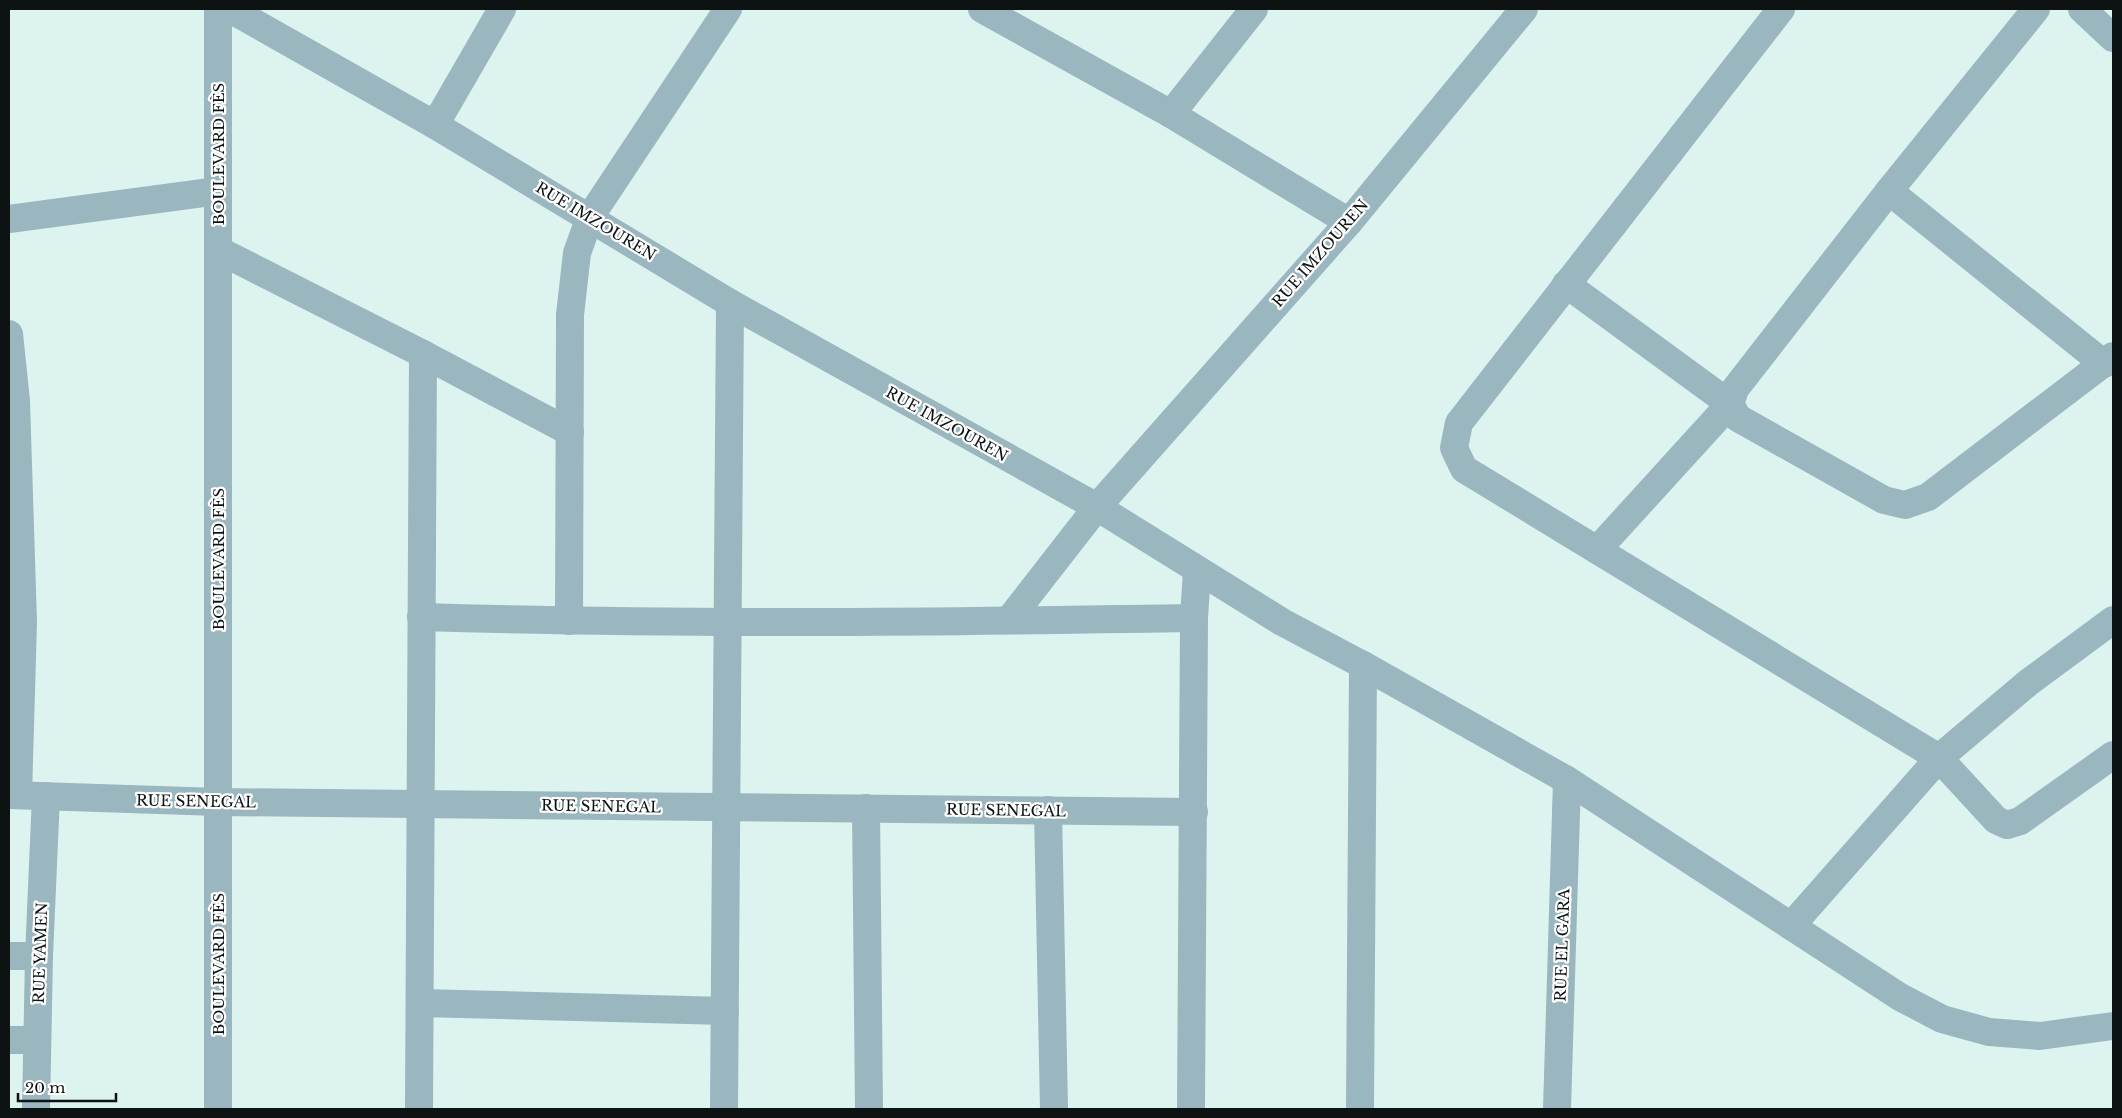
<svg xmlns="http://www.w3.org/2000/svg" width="2122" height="1118" font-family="'Libre Baskerville',serif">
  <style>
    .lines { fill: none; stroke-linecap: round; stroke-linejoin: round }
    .minor { stroke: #9ab6bf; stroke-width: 28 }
    .labels { text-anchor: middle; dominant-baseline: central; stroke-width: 4.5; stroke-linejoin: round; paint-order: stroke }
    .street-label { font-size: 15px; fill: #0c1312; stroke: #fff }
  </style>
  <rect width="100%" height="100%" fill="#ddf3ef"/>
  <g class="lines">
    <g class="minor">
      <polyline points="230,9 435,125 730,303 1097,507 1282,622 1363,665 1567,780 1900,997 1942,1019 1989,1032 2040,1036 2113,1026"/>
      <polyline points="982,9 1171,114 1349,222"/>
      <polyline points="1781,9 1459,423 1454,448 1464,469 1939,758 1996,820 2007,825 2020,821 2113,755"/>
      <polyline points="2082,9 2113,38"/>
      <polyline points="1171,114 1254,9"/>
      <polyline points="435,125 502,9"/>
      <polyline points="1889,191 2104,364"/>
      <polyline points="9,219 218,191"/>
      <polyline points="218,250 423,354 570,432"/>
      <polyline points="1566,284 1730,404 1738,418 1884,500 1905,505 1928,497 2113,356"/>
      <polyline points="9,334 16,401 23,622 18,795"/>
      <polyline points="1597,550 1730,404 1735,389 1889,191 2036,9"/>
      <path d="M 421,617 C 679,625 936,622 1194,618"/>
      <polyline points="1009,620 1097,507 1349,222 1524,9"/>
      <polyline points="569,621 570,315 577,253 590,217 728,9"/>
      <polyline points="9,795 218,802 1194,812"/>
      <polyline points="866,808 869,1109"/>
      <polyline points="1048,810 1054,1109"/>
      <polyline points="1791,926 1939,758 2029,682 2113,620"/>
      <polyline points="9,956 39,956"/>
      <polyline points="420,1003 725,1011"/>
      <polyline points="9,1040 37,1040"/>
      <polyline points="36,1109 39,956 46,796"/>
      <polyline points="218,1109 218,9"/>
      <polyline points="419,1109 423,354"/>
      <polyline points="724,1109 730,303"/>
      <polyline points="1191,1109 1194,618 1197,571"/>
      <polyline points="1360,1109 1363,665"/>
      <polyline points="1557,1109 1567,780"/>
    </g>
  </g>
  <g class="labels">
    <g class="street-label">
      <text transform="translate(218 154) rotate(-90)">BOULEVARD FÈS</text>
      <text transform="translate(596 221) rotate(31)">RUE IMZOUREN</text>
      <text transform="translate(1320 253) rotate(-49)">RUE IMZOUREN</text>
      <text transform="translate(947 424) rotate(29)">RUE IMZOUREN</text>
      <text transform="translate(218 559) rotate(-90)">BOULEVARD FÈS</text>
      <text transform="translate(196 801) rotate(1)">RUE SENEGAL</text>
      <text transform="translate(601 806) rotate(1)">RUE SENEGAL</text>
      <text transform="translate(1006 810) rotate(1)">RUE SENEGAL</text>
      <text transform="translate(1562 945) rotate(-88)">RUE EL GARA</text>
      <text transform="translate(40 953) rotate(-88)">RUE YAMEN</text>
      <text transform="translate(218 964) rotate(-90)">BOULEVARD FÈS</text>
    </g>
  </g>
  <rect width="2122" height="1118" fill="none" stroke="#0c1312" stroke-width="20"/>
  <path d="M18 1093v8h98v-8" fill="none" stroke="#0c1312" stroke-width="2.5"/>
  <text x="25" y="1093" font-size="15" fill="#0c1312" stroke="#ffffff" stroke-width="4" paint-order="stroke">20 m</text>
</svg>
